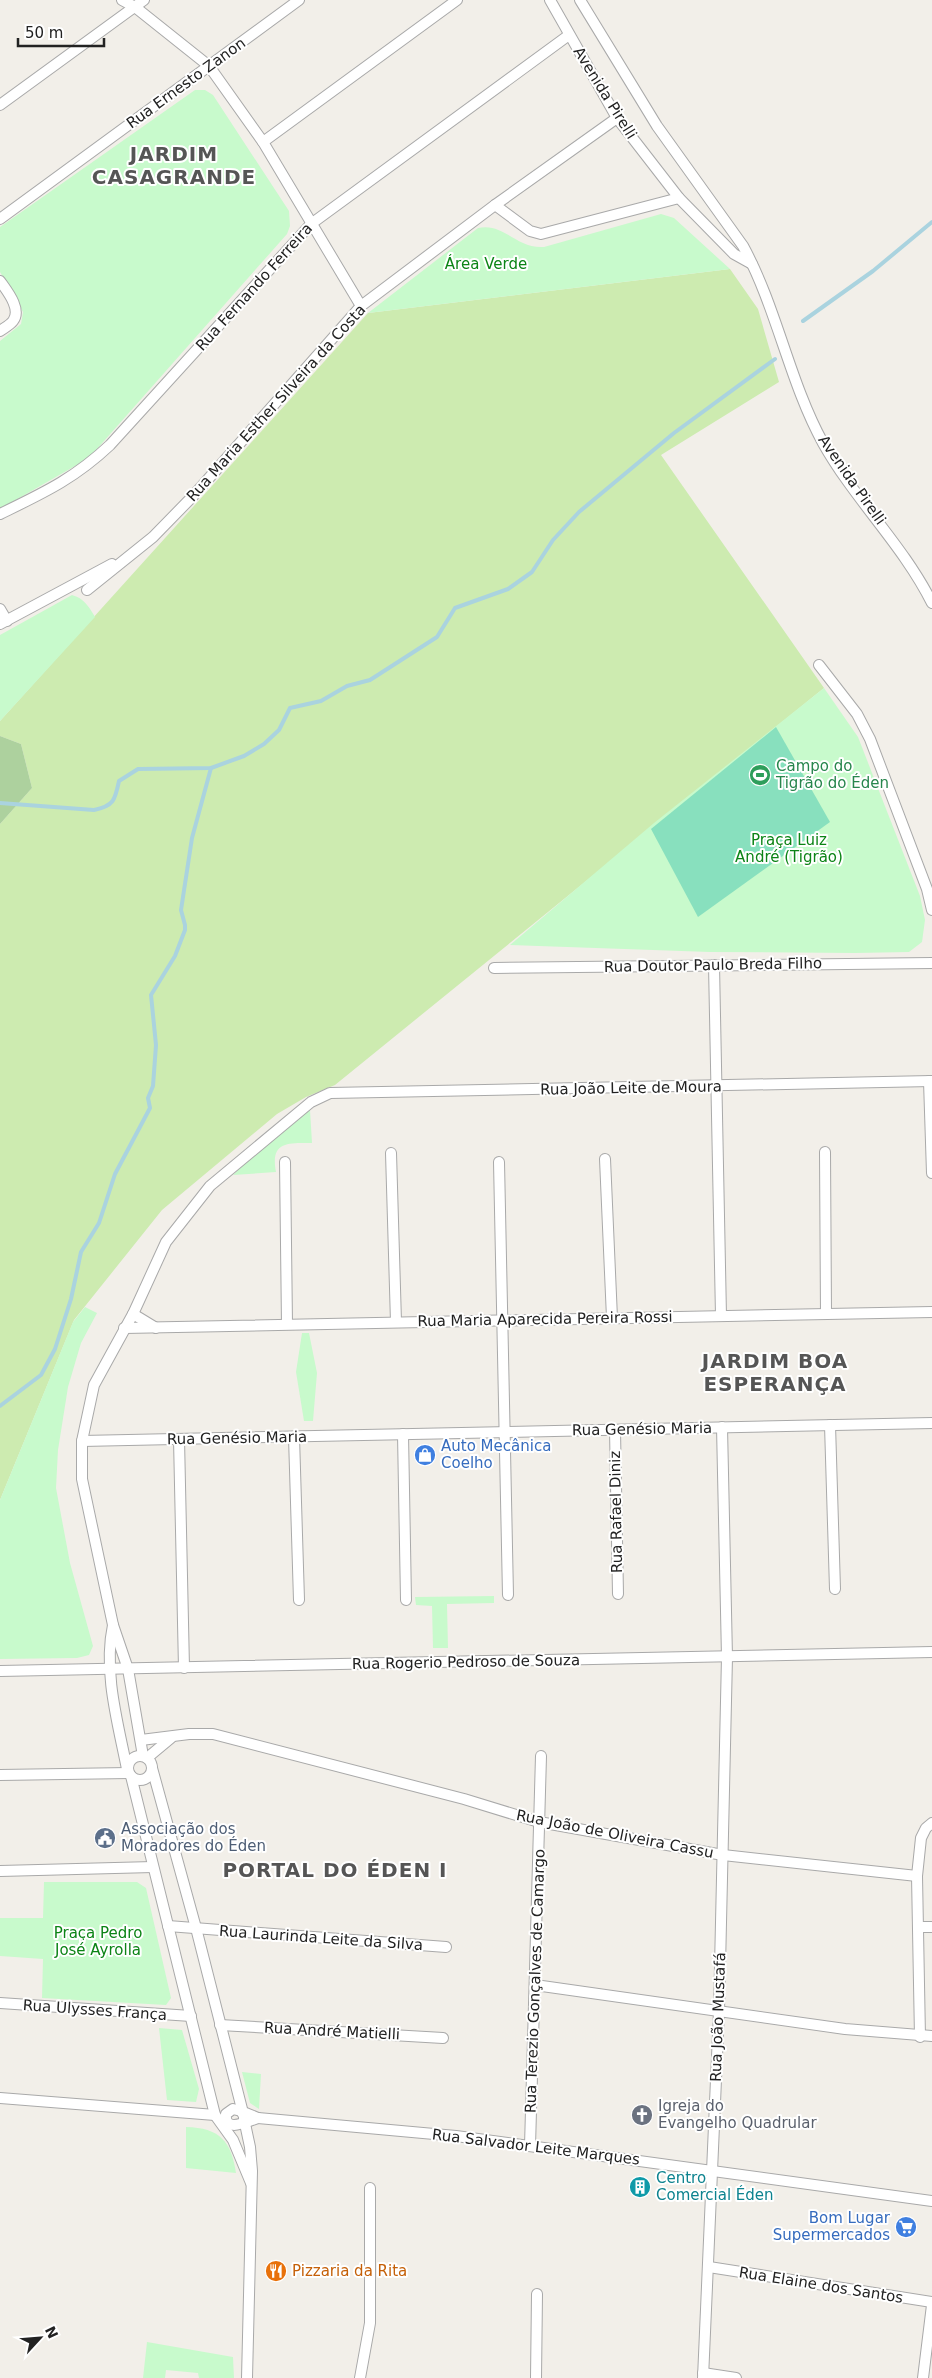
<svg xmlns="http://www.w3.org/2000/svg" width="932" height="2378" font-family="'DejaVu Sans',sans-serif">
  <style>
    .grass { fill: #cdebb0 }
    .forest { fill: #add19e }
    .park { fill: #c8facc }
    .pitch { fill: #88e0be }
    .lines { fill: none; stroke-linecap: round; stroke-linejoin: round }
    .stream { stroke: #aad3df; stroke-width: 4 }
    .street-casing { stroke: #a9a9a9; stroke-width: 12 }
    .street { stroke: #fff; stroke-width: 10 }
    .labels { text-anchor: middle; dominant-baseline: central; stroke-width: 4; stroke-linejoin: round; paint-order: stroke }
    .street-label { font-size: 15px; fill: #222; stroke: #fff }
    .park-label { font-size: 15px; fill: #0c8416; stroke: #fff }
    .leisure-label { font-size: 15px; fill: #27864d; stroke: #fff; text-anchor: start }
    .shop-label { font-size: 15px; fill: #366cbe; stroke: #fff; text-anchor: start }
    .service-label { font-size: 15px; fill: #4e5e75; stroke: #fff; text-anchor: start }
    .worship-label { font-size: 15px; fill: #5b616d; stroke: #fff; text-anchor: start }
    .culture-label { font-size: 15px; fill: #0d838f; stroke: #fff; text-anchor: start }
    .food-label { font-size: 15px; fill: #c56008; stroke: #fff; text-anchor: start }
    .district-label { font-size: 20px; font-weight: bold; letter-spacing: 1px; fill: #555; stroke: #fff }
  </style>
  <rect width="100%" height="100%" fill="#f2efe9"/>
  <polygon class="grass" points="730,269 758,309 779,382 661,455 824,688 335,1085 306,1097 277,1114 162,1210 74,1320 0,1500 0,824 32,788 21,744 0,736 0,721 368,313"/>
  <polygon class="forest" points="0,736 21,744 32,788 0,824"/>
  <g class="park">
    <polygon points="195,90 205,90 213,95 289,211 290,226 287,234 89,458 0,509 0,341 21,324 23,312 0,272 0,227"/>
    <path d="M 661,214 L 674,218 L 730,269 L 368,313 L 478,228 C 504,222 516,249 544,247 Z"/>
    <path d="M 72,595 C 84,598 89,607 95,617 L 0,721 L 0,635 Z"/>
    <polygon points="824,688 858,737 920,896 925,920 922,942 909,952 855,953 710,952 510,945 654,823"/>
    <path d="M 310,1110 L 312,1143 C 288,1143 270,1141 276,1172 L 233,1175 L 262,1147 Z"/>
    <polygon points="85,1307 97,1313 81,1343 68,1387 58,1450 56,1488 70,1563 93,1646 89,1655 77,1658 0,1659 0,1500 73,1322"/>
    <polygon points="302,1333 309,1333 317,1373 313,1421 304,1421 296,1372"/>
    <polygon points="494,1596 494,1603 447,1604 448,1648 433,1648 432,1606 416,1605 415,1597"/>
    <polygon points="44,1882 137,1882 146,1888 171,1998 166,2005 42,1998 43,1959 0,1956 0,1918 43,1918"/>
    <polygon points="159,2028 182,2030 199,2089 196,2102 167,2100"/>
    <polygon points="242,2072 261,2074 259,2109 250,2103"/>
    <path d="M 186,2127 C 220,2128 231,2141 236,2173 L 186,2168 Z"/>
    <polygon points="147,2342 233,2357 234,2378 199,2378 198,2373 166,2370 165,2378 143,2378"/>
  </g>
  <polygon class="pitch" points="776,727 830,822 698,917 651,829"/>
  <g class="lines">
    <g class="stream">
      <polyline points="803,321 873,271 932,222"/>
      <path d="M 0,803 L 94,810 C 114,806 115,800 119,781 L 138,769 L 211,768 L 244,756 L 264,744 L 279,730 L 290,708 L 321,701 L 347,686 L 370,680 L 437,637 L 455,608 L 508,589 L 532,572 L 553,540 L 579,512 L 674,433 L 775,359"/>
      <polyline points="0,1406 41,1375 55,1349 71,1299 81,1252 99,1223 115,1174 150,1108 148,1098 153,1086 156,1045 151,995 175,956 185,930 185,925 181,910 192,838 211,768"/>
    </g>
    <g class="street-casing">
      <g id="street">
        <polyline points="122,0 135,7 209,66 263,142 361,306"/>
        <polyline points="550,0 617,118 679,198 734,254 752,264"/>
        <path d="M 580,0 L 657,126 L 743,246 C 777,308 789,381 823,443 C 855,500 903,545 932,603"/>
        <polyline points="0,105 144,0"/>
        <polyline points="263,142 457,0"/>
        <polyline points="495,205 530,231 541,234 679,198"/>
        <polyline points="0,219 299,0"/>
        <path d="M 0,281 C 7,291 22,309 13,321 C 10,325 4,328 0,331"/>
        <path d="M 0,514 C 43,493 74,479 110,445 L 311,224 L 569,35"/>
        <polyline points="87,590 153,537 194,495 361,306 495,205 617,118"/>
        <polyline points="0,609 7,621"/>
        <polyline points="0,624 112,564"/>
        <polyline points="819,665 857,714 870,739 927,889 932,910"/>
        <polyline points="714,965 721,1316"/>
        <polyline points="494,968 932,963"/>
        <polyline points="929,1081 932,1173"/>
        <polyline points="825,1152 826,1314"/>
        <polyline points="391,1153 396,1322"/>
        <polyline points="605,1159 612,1318"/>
        <polyline points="285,1162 287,1324"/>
        <polyline points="499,1162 508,1595"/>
        <polyline points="133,1314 156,1328"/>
        <polyline points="124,1328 932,1312"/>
        <polyline points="830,1425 835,1589"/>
        <polyline points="615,1430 618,1594"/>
        <polyline points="403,1434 406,1600"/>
        <polyline points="294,1437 299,1600"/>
        <polyline points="179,1439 184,1668"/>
        <polyline points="82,1441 932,1423"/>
        <path d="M 113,1625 C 103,1672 118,1723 127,1769"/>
        <polyline points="0,1671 932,1652"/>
        <polyline points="141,1740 189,1734 213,1734 464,1799 539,1822 723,1855 917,1876"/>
        <circle cx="140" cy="1768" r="12"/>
        <polyline points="143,1756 128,1669 113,1625 82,1479 82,1441 94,1385 133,1314 166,1242 210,1186 311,1102 330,1093 932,1081"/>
        <polyline points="147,1758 171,1738"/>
        <polyline points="152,1768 196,1928 243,2113"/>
        <polyline points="0,1775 129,1773"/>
        <polyline points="131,1776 215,2115 233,2140 251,2183"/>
        <polyline points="0,1871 153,1867"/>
        <polyline points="168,1926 446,1947"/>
        <polyline points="919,1927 932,1927"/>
        <polyline points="535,1985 845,2029 932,2036"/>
        <polyline points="0,2003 191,2016"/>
        <polyline points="220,2025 443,2038"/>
        <polyline points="920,2037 917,1876 921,1838 926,1828 932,1823"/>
        <polyline points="0,2098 215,2115"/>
        <path d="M 241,2111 L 258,2118 C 248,2121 224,2134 226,2114 L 233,2109 L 241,2111 L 244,2116"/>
        <polyline points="258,2118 456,2136 932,2201"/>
        <polyline points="244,2119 250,2147 252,2171 247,2378"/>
        <polyline points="530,2146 541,1756"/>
        <polyline points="709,2267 932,2302"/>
        <polyline points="703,2373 736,2378"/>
        <polyline points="360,2378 370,2323 370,2188"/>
        <polyline points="536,2378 537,2294"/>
        <polyline points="703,2378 719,2011 727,1657 722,1427"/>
        <polyline points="923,2378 932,2305"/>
      </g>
    </g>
    <use href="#street" class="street"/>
  </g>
  <defs>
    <g id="stadium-disc" transform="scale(1.125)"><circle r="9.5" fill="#2e9e5b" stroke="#fff"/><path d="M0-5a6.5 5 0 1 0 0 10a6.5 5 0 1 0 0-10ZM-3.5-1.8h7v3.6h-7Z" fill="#fff"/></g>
    <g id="shop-disc" transform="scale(1.125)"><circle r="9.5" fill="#3f7fe0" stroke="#fff"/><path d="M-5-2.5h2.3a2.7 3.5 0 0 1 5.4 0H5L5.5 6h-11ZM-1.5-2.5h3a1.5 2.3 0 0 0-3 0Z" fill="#fff"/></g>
    <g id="civic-disc" transform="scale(1.125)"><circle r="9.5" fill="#5c6f8a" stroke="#fff"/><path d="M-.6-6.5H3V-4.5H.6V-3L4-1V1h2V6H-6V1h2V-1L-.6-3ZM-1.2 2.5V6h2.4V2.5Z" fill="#fff"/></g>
    <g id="church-disc" transform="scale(1.125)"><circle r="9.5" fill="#6b7280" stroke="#fff"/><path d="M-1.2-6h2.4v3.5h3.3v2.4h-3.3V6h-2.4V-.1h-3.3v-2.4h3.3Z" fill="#fff"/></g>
    <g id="building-disc" transform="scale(1.125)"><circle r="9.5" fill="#0f9aa8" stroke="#fff"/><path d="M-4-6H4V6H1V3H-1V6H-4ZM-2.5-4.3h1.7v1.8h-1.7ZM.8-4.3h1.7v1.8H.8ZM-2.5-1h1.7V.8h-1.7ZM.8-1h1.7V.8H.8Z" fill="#fff"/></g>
    <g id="supermarket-disc" transform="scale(1.125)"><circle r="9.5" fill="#3f7fe0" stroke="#fff"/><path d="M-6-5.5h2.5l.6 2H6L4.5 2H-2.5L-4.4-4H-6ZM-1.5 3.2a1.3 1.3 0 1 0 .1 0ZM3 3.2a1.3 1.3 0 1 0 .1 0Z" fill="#fff"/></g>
    <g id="restaurant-disc" transform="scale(1.125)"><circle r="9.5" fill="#e8710a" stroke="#fff"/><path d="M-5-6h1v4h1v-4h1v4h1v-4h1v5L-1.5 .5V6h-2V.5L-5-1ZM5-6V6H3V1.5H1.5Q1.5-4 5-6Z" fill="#fff"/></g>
  </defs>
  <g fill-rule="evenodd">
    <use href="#stadium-disc" x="760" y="775"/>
    <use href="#shop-disc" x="425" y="1455"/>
    <use href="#civic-disc" x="105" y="1838"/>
    <use href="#church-disc" x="642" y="2115"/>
    <use href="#building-disc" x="640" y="2187"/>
    <use href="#supermarket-disc" x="906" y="2227"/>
    <use href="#restaurant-disc" x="276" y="2271"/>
  </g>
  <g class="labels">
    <g class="street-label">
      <text transform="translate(186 83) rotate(-36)">Rua Ernesto Zanon</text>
      <text transform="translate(605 93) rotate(58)">Avenida Pirelli</text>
      <text transform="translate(254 287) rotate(-48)">Rua Fernando Ferreira</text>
      <text transform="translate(276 403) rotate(-48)">Rua Maria Esther Silveira da Costa</text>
      <text transform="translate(852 480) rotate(55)">Avenida Pirelli</text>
      <text transform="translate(713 965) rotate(-1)">Rua Doutor Paulo Breda Filho</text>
      <text transform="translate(631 1088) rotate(-1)">Rua João Leite de Moura</text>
      <text transform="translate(545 1319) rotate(-1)">Rua Maria Aparecida Pereira Rossi</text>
      <text transform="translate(642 1429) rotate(-1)">Rua Genésio Maria</text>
      <text transform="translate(237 1438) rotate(-1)">Rua Genésio Maria</text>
      <text transform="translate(616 1512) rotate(-91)">Rua Rafael Diniz</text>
      <text transform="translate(466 1662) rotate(-1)">Rua Rogerio Pedroso de Souza</text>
      <text transform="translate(615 1834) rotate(11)">Rua João de Oliveira Cassu</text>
      <text transform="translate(321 1938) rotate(4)">Rua Laurinda Leite da Silva</text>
      <text transform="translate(535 1981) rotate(-88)">Rua Terezio Gonçalves de Camargo</text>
      <text transform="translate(95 2010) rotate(4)">Rua Ulysses França</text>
      <text transform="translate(718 2017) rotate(-88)">Rua João Mustafá</text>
      <text transform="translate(332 2031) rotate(3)">Rua André Matielli</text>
      <text transform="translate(536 2147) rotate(7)">Rua Salvador Leite Marques</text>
      <text transform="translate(821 2285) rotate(9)">Rua Elaine dos Santos</text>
    </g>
    <g class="park-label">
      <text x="486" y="264">Área Verde</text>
      <text x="789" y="840">Praça Luiz<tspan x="789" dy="17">André (Tigrão)</tspan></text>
      <text x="98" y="1933">Praça Pedro<tspan x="98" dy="17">José Ayrolla</tspan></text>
    </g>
    <g class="leisure-label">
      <text x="776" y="766">Campo do<tspan x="776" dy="17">Tigrão do Éden</tspan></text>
    </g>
    <g class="shop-label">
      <text x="441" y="1446">Auto Mecânica<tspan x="441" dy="17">Coelho</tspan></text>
      <text x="890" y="2218" text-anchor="end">Bom Lugar<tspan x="890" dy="17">Supermercados</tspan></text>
    </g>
    <g class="service-label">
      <text x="121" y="1829">Associação dos<tspan x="121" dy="17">Moradores do Éden</tspan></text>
    </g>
    <g class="worship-label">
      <text x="658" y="2106">Igreja do<tspan x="658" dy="17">Evangelho Quadrular</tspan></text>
    </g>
    <g class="culture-label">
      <text x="656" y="2178">Centro<tspan x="656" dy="17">Comercial Éden</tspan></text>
    </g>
    <g class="food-label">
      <text x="292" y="2271">Pizzaria da Rita</text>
    </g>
    <g class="district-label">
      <text x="174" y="154">JARDIM<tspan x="174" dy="23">CASAGRANDE</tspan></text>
      <text x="775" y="1361">JARDIM BOA<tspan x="775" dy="23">ESPERANÇA</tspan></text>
      <text x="335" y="1870">PORTAL DO ÉDEN I</text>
    </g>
  </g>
  <g transform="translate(40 2338) rotate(64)" stroke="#ffffff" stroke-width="4" paint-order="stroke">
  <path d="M0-4L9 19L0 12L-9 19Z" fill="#222222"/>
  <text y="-8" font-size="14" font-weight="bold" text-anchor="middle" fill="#222222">N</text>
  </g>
  <path d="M18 38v8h86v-8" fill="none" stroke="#222222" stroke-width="2.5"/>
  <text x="25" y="38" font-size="15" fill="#222222" stroke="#ffffff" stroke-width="4" paint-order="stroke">50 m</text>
</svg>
